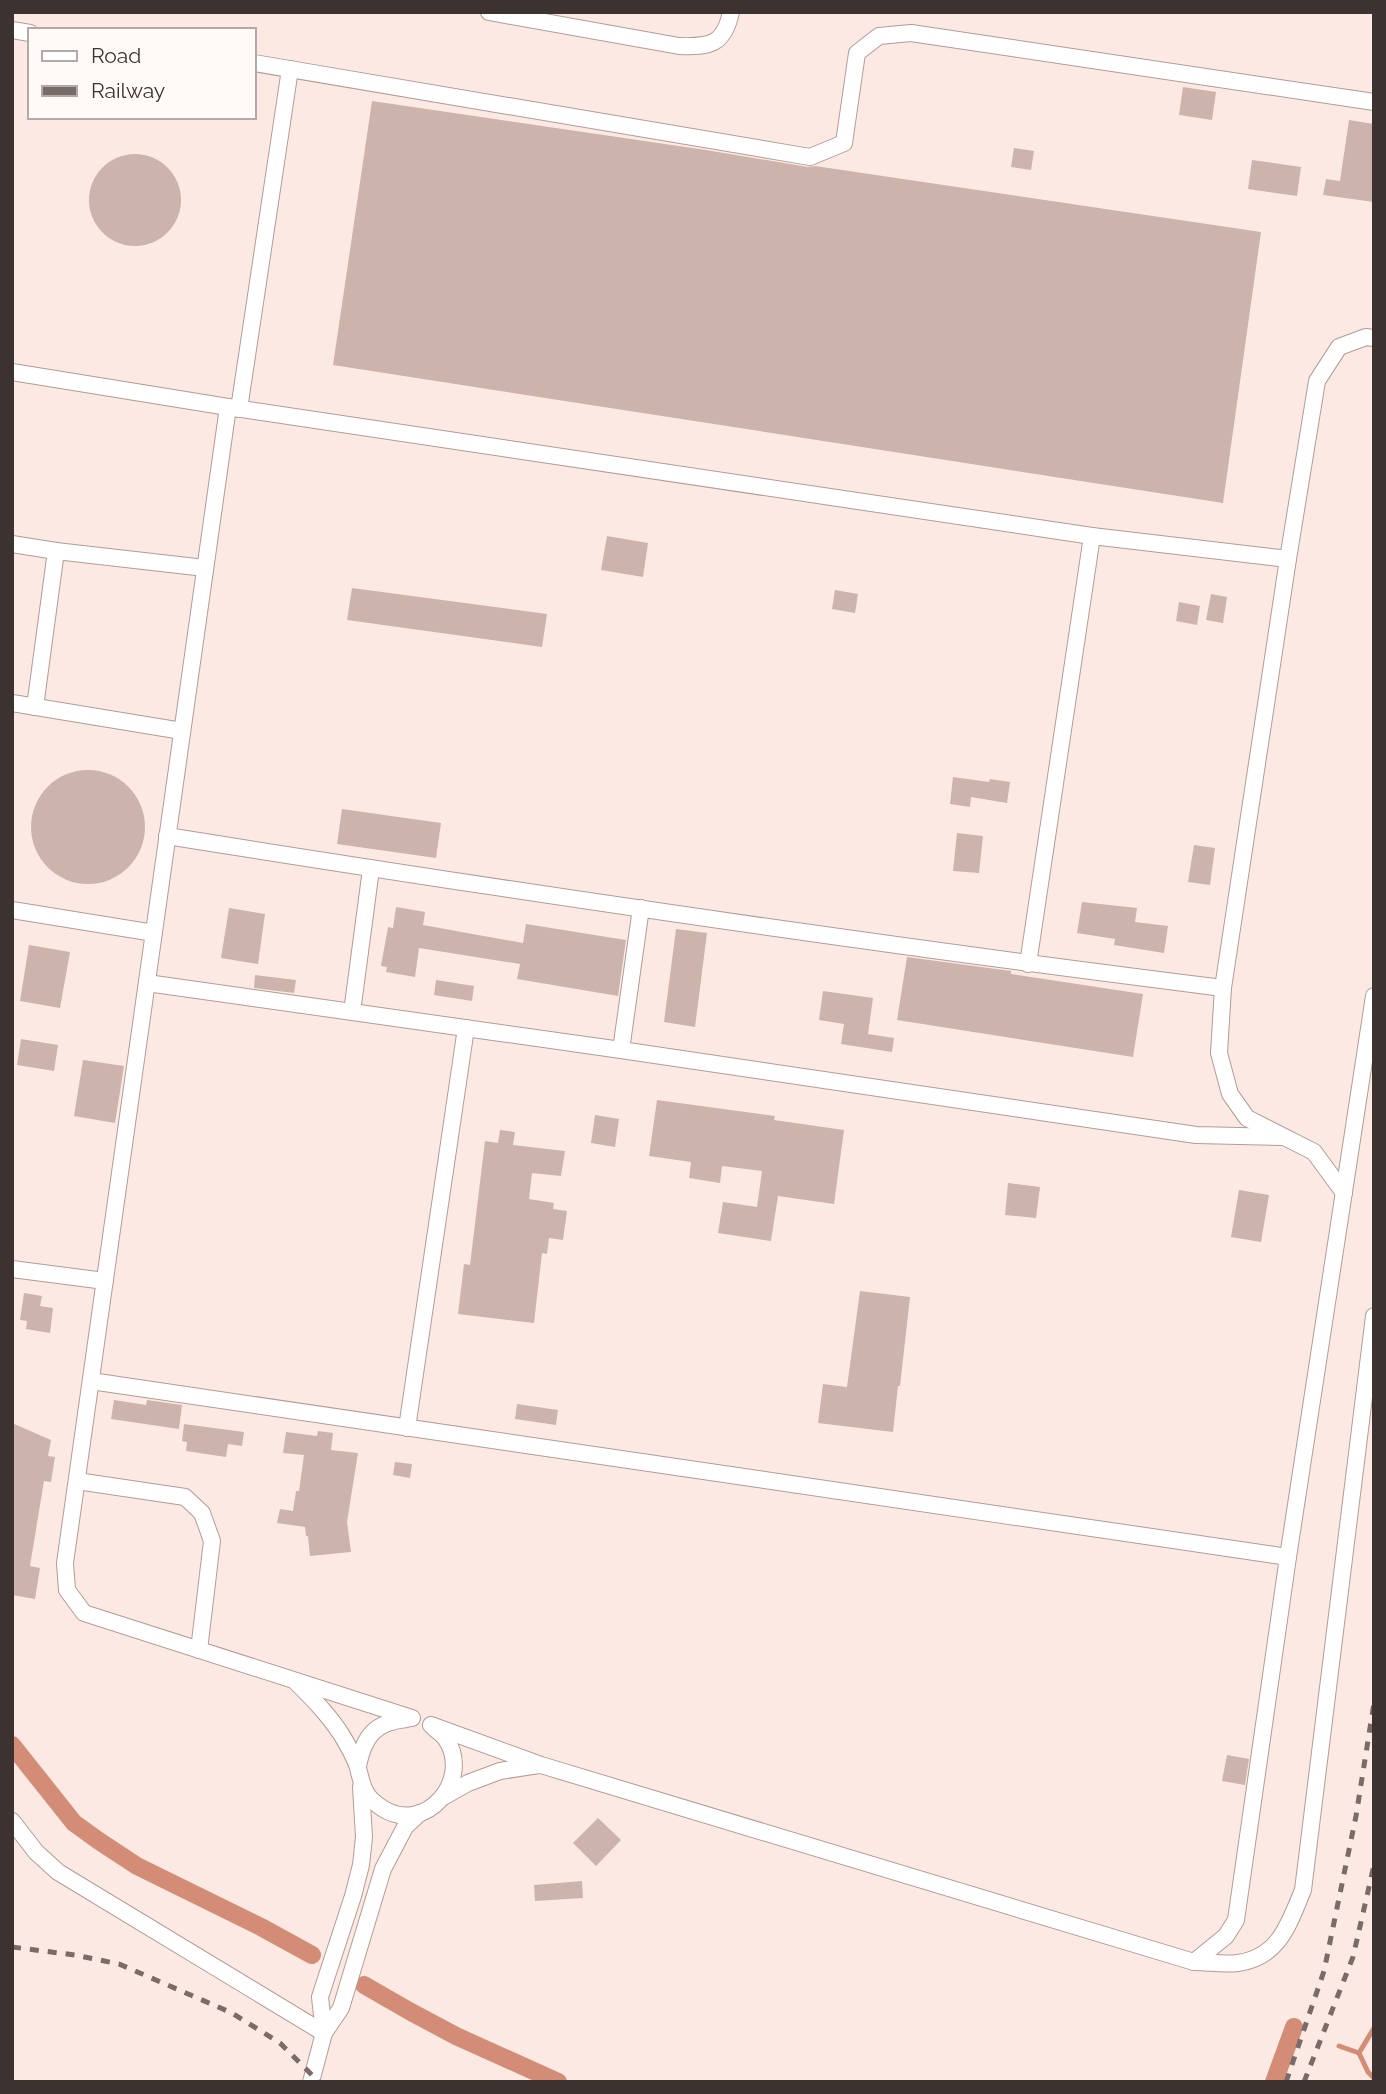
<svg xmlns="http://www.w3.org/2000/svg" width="1386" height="2094" font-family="Raleway,sans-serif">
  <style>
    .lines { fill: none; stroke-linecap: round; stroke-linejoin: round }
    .stream { stroke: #d38d77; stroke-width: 5 }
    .canal { stroke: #d38d77; stroke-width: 18 }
    .building { fill: #ccb4ad }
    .minor-casing { stroke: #b29c95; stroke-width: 18 }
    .minor { stroke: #fff; stroke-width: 16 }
    .rail { stroke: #796b67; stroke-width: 5; stroke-dasharray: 9 9; stroke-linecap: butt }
  </style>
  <rect width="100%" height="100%" fill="#fde9e3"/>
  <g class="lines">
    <g class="stream">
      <polyline points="1339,2046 1359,2053 1368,2072 1374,2078"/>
      <polyline points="1359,2053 1374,2028"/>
    </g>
    <g class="canal">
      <polyline points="12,1745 74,1823 99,1841 137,1866 261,1927 312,1955"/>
      <polyline points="364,1985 411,2012 456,2036 558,2082"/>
      <polyline points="1274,2082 1294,2027"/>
    </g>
  </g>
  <g class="building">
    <polygon points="1183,87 1216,92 1212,120 1179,115"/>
    <polygon points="372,101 706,150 808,167 815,166 1261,232 1223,503 333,365"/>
    <polygon points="1349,120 1374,124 1374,202 1323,195 1326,179 1340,181"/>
    <polygon points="1014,148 1034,151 1031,170 1011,167"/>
    <circle cx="135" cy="200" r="46"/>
    <polygon points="1252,160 1301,167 1297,196 1248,189"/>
    <polygon points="607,536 648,543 643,577 601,570"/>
    <polygon points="352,588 547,614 542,647 347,620"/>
    <polygon points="835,590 858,594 855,613 832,609"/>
    <polygon points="1211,594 1227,597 1223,623 1206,620"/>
    <polygon points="1179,602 1200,606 1197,625 1176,621"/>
    <circle cx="88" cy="827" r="57"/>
    <polygon points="953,777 989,782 990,779 1010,782 1007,803 971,797 970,807 950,804"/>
    <polygon points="342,809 441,823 436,858 337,844"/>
    <polygon points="957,833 983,836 979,873 953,871"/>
    <polygon points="1194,845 1215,848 1210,885 1188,882"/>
    <polygon points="1082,902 1137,908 1135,922 1168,926 1164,953 1114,945 1115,939 1077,933"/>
    <polygon points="396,907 425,912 423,925 523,943 526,924 626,940 618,996 517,979 520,964 419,948 415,977 386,972 387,967 381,966 388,927 393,928"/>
    <polygon points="229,908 265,914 258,964 221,958"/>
    <polygon points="676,929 707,933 695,1027 664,1022"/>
    <polygon points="29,945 70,952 60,1008 20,1001"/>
    <polygon points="907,957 1011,971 1011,974 1143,994 1133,1057 897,1020"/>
    <polygon points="255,975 296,980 294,993 254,988"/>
    <polygon points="436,980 474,986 472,1001 434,995"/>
    <polygon points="823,991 873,998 868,1034 894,1038 892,1052 841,1044 844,1024 819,1020"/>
    <polygon points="21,1039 58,1045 54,1071 17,1065"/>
    <polygon points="83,1060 124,1066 115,1123 74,1116"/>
    <polygon points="657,1100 775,1116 774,1120 844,1130 834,1204 778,1196 771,1241 718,1233 723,1202 757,1207 762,1171 722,1166 720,1183 689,1178 691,1162 649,1156"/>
    <polygon points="595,1115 619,1119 615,1147 591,1143"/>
    <polygon points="500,1130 515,1132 513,1145 565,1151 561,1176 532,1173 529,1199 554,1203 553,1209 567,1211 563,1240 549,1238 547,1254 542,1253 534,1323 458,1314 464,1264 470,1265 485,1141 498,1143"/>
    <polygon points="1008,1183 1040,1187 1036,1218 1005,1215"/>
    <polygon points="1239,1190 1269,1195 1261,1242 1231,1237"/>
    <polygon points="860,1291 910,1297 900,1386 898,1386 893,1432 818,1423 823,1384 847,1387"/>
    <polygon points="24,1293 42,1296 40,1306 53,1308 50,1333 26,1329 27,1321 20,1320"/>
    <polygon points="114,1400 146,1405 147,1400 182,1405 179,1429 111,1419"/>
    <polygon points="517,1404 558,1410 556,1425 515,1419"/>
    <polygon points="12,1423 51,1440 48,1456 55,1457 51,1482 44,1481 30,1566 40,1568 35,1599 12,1595"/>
    <polygon points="184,1424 244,1432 242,1446 228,1444 226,1457 186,1451 187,1442 182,1441"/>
    <polygon points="318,1431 333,1433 331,1450 358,1453 347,1522 351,1552 310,1556 308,1536 306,1536 305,1527 277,1523 280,1509 293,1511 296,1491 299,1491 304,1455 283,1453 286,1432 317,1436"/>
    <polygon points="395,1462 412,1464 410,1478 393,1475"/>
    <polygon points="1227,1755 1249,1759 1245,1785 1222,1781"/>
    <polygon points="598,1818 621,1840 596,1866 573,1843"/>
    <polygon points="582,1881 583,1898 535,1901 534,1885"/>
  </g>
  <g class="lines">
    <g class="minor-casing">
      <g id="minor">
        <path d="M 489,12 L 679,46 C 710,47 724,45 731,12"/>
        <polyline points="12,30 30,33"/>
        <polyline points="254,63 810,157 844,143 857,53 879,36 911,33 1374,102"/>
        <polyline points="12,372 228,407 1092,536 1288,559"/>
        <polyline points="228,407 65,1563 67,1590 84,1613 412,1718"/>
        <polyline points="239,409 290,69"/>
        <polyline points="12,544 56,551 205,568"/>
        <polyline points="12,703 182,731"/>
        <polyline points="35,707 56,551"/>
        <path d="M 167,836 C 518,892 870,944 1223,988"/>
        <polyline points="12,910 154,933"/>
        <polyline points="1028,964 1092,536"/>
        <polyline points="147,983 621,1050 1196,1135 1283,1137"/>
        <polyline points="352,1012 371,869"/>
        <polyline points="621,1050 641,908"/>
        <polyline points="1344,1193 1314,1152 1247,1118 1230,1094 1219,1053 1223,988 1288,559 1317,381 1339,347 1366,337 1374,338"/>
        <polyline points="12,1269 105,1281"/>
        <polyline points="91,1381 1288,1557"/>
        <polyline points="407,1428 466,1028"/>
        <polyline points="77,1481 185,1497 202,1513 212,1541 199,1650"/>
        <path d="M 295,1681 C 312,1698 328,1714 341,1734 C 347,1744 355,1757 358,1768 C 363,1788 364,1796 382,1808 C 425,1836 473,1780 446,1739 C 443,1735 438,1731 434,1728"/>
        <polyline points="431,1725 541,1765 1194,1962 1226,1936 1236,1920 1288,1557 1374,996"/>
        <path d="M 358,1766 C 364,1736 375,1722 407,1719"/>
        <polyline points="445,1796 468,1783 500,1771 539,1765"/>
        <polyline points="12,1821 36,1852 58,1872 324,2033"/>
        <path d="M 1194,1962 C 1208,1962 1224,1965 1238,1963 C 1280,1957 1289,1923 1303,1890 L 1374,1316"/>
        <polyline points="324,2033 320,1997 353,1896 361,1865 364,1837 361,1787"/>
        <polyline points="311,2082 324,2033 341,2008 383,1869 405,1827 420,1813"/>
      </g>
    </g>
    <use href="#minor" class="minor"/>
    <g class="rail">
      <polyline points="12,1947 75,1955 119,1964 232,2013 280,2043 319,2082"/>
      <polyline points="1286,2082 1324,1971 1356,1816 1374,1703"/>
      <polyline points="1304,2082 1353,1957 1374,1865"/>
    </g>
  </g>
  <rect width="1386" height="2094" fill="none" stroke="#3c322f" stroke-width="28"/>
  <rect x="28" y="28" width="228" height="91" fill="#fffaf8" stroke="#b1aaa8" stroke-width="2"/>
  <rect x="42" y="51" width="35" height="10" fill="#ffffff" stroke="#b1aaa8" stroke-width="2"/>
  <text x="91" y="63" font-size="21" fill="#3c322f">Road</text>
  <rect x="42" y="86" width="35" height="10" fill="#796b67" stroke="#b1aaa8" stroke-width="2"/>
  <text x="91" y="98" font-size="21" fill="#3c322f">Railway</text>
</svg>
